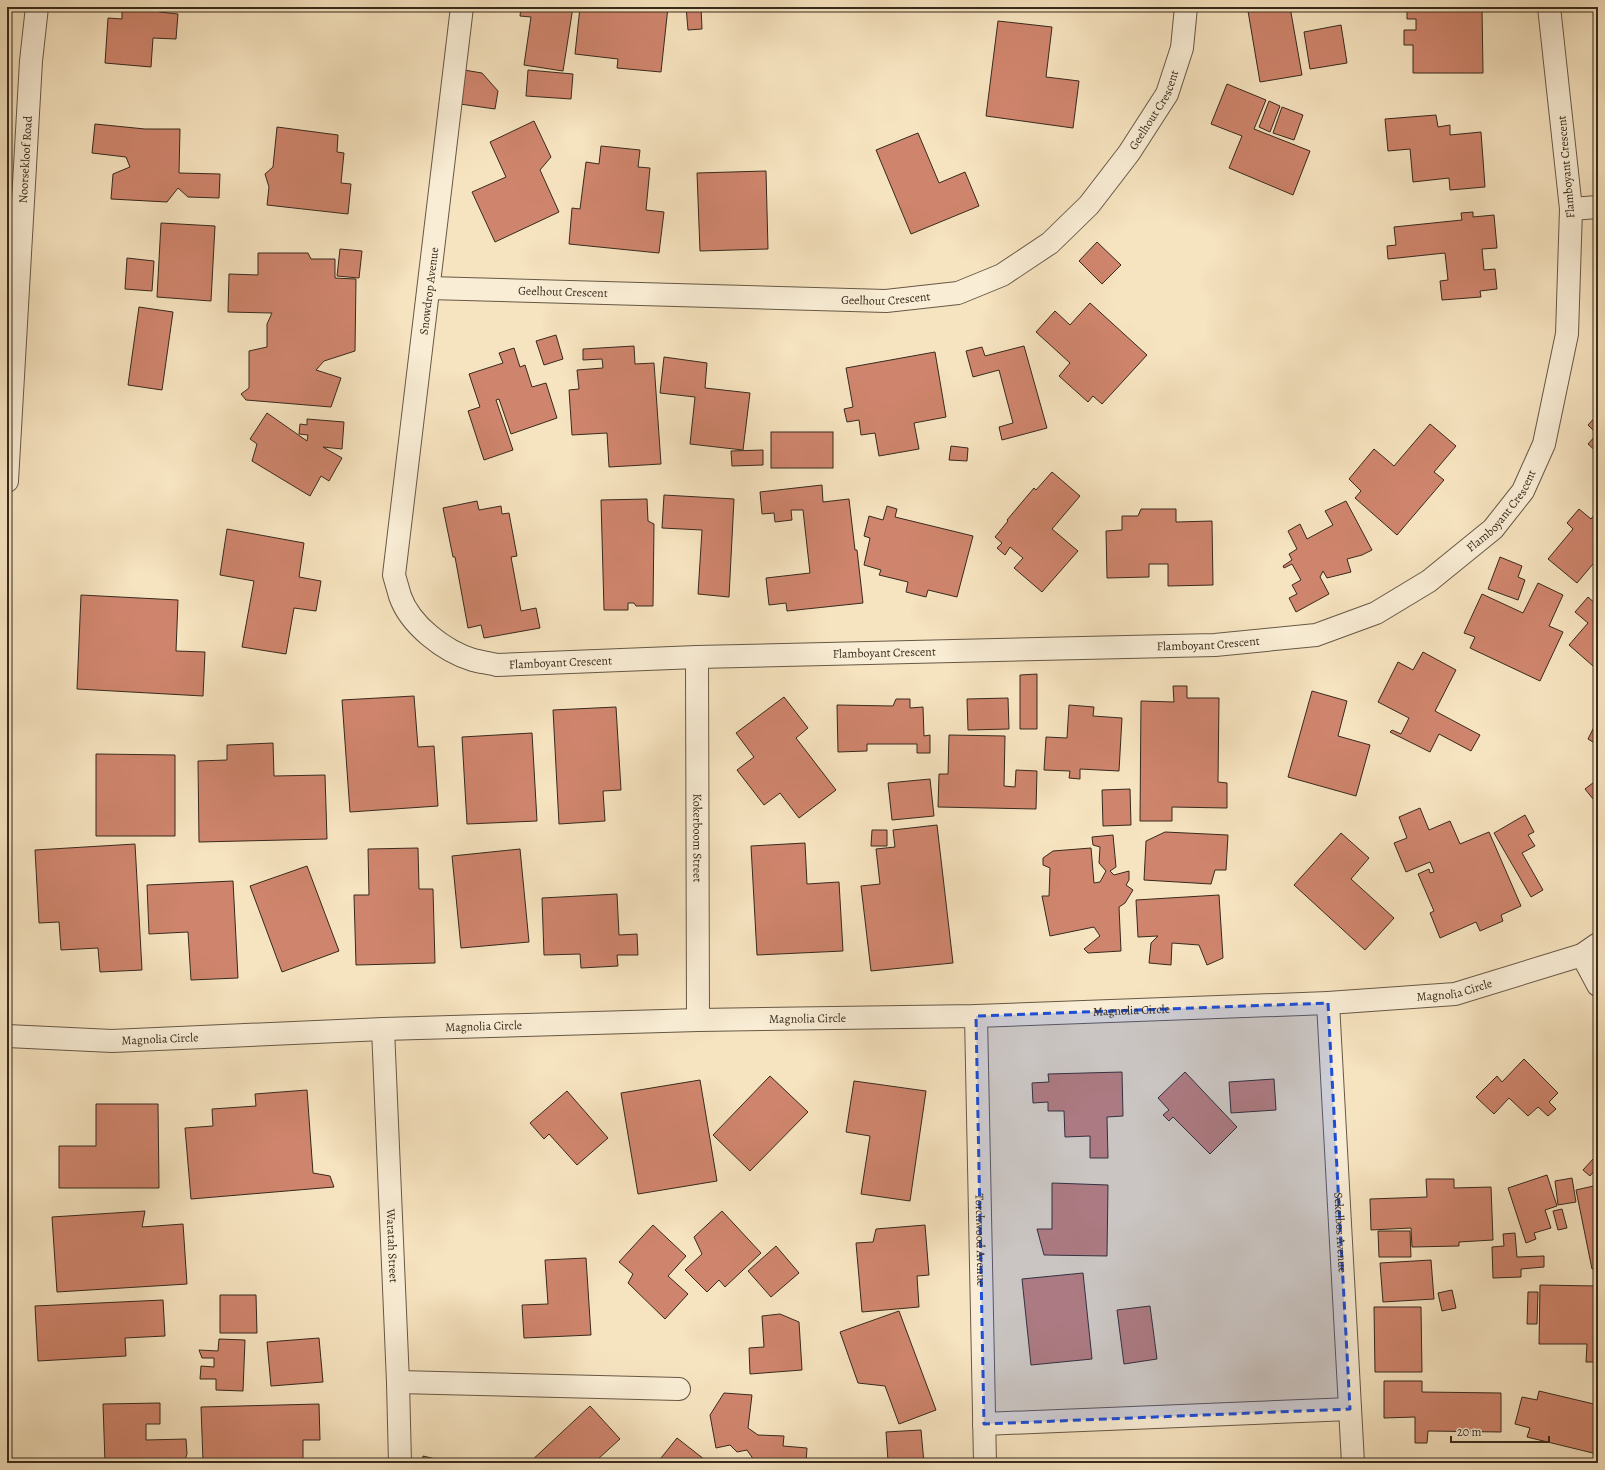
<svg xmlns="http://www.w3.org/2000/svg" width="1605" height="1470" font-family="Alegreya,serif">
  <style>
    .building { fill: #cf856d; stroke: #372a1c }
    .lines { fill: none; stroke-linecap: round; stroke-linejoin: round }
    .minor-casing { stroke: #675845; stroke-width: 24 }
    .minor { stroke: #f9edd5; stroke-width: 22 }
    .marked { fill: #1d4ed8; fill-opacity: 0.2; stroke: #1d4ed8; stroke-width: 3; stroke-dasharray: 8 5; stroke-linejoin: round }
    .labels { text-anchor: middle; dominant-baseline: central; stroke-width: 3; stroke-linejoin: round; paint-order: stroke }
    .street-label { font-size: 12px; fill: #372a1c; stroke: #f9edd5 }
  </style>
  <rect width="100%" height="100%" fill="#f6e3bf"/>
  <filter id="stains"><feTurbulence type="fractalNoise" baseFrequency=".005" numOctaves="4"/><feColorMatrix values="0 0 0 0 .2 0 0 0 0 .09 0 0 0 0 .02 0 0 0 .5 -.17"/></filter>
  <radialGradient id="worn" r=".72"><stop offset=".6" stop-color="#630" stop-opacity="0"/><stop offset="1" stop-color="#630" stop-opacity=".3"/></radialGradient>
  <g class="building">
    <polygon points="122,7 138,9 138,7 159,7 159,12 178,14 176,39 153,38 151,67 105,63 108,18 122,19"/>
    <polygon points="521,7 573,7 563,71 524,65 531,17 520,16"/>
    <polygon points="580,7 668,7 661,72 617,68 618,59 575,54"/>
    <polygon points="686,7 701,7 702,29 688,30"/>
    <polygon points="1003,7 1032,7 1003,8"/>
    <polygon points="1272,7 1290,7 1302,75 1260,82 1248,11"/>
    <polygon points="1407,7 1482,7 1483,73 1413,73 1413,45 1404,45 1404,30 1416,30 1416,19 1407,19"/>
    <polygon points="998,21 1052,27 1046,77 1079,81 1073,128 986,116"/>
    <polygon points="1341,25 1347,63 1310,69 1304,32"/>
    <polygon points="464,70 482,73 498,91 495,109 460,104"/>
    <polygon points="528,70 573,74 571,99 526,96"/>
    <polygon points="1227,84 1266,100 1254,129 1310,151 1293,195 1229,168 1242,136 1211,124"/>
    <polygon points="1269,101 1280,106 1270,132 1259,127"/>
    <polygon points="1282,107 1303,115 1294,140 1273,133"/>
    <polygon points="1436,115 1438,127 1450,125 1450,135 1481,132 1485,187 1450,190 1449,178 1413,182 1410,149 1388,151 1385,119"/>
    <polygon points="534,121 551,157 540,170 559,212 495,242 472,192 506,177 490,142"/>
    <polygon points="95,124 145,129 180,129 179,173 220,174 219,198 188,197 178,188 167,202 111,199 113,174 130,167 126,157 92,153"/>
    <polygon points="277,127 338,135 337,152 344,153 341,183 351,184 348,214 267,205 269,187 265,174 273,167"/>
    <polygon points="918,133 939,183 965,172 979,206 911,234 876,150"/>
    <polygon points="601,146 640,150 638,167 650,168 646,210 664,212 659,253 569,244 572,208 580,209 586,162 599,164"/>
    <polygon points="766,171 768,249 700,251 697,173"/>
    <polygon points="1473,212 1473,217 1494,215 1497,248 1482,249 1484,270 1495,269 1497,289 1480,291 1481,297 1442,300 1440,281 1448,280 1445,253 1388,259 1387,246 1396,245 1394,227 1462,220 1461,213"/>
    <polygon points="161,223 215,226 211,301 157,297"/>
    <polygon points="1097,242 1121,265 1102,284 1079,261"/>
    <polygon points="340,249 362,251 359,278 337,276"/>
    <polygon points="258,253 308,253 311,259 335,259 335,278 356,279 355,351 324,361 316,370 341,378 331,407 246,400 241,394 249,388 249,351 267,347 267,324 272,313 228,312 229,274 258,275"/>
    <polygon points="127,258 154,261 152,291 125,289"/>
    <polygon points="1090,303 1147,355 1102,404 1093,396 1088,402 1059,376 1070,363 1036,332 1055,311 1070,325"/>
    <polygon points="139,307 173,312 162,390 128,385"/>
    <polygon points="556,335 563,359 544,365 536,341"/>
    <polygon points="634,346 635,364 654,363 661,464 609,467 607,433 572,435 569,390 579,389 577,370 603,368 602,359 583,360 583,349"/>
    <polygon points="1024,346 1047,428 1002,440 999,427 1013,423 999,370 973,377 966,351 982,347 985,356"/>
    <polygon points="514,348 520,367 525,365 532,387 546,383 557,418 511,434 499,399 496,400 513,450 484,460 468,411 480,407 469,374 503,363 499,353"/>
    <polygon points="935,352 946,417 914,423 919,449 879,456 875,433 861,435 859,420 847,422 844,409 853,407 846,368"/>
    <polygon points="664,357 707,363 705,388 750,393 743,450 690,444 695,397 660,393"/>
    <polygon points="267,413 307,441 308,435 299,434 300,424 307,425 307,419 344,422 342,449 323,447 342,458 329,481 321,476 310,496 252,461 257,444 250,439"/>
    <polygon points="1598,414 1598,453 1588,444 1597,434 1588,425"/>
    <polygon points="1430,424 1456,446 1434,472 1444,480 1397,535 1355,498 1361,491 1349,479 1374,449 1394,466"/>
    <rect x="771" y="432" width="62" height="36"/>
    <polygon points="951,446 968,448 967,461 949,460"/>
    <polygon points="763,450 763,465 732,466 731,451"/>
    <polygon points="1052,472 1080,496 1052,529 1078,551 1042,592 1014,568 1023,558 1010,547 1005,555 997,548 1002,543 995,537 1008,521 1007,520 1034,488 1036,490"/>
    <polygon points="822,485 823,502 849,499 855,550 857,550 863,603 787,611 786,603 769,605 766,578 810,573 803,510 791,510 792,520 775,522 774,513 762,514 760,492"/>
    <polygon points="664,495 734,499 729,597 698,594 702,530 662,528"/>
    <polygon points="647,499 648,521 654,524 653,606 636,606 634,603 628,603 628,610 604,610 601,500"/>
    <polygon points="477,501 479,510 501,506 502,514 509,513 517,556 511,557 521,611 536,608 540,628 484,638 481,625 468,628 455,557 453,557 443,508"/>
    <polygon points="1346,501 1372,550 1362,555 1347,559 1351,572 1327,578 1323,571 1320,577 1329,594 1296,612 1289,598 1297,594 1292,585 1301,580 1292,564 1284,568 1283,566 1292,560 1289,554 1297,549 1288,531 1300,524 1307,539 1333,525 1325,511"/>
    <polygon points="887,506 897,509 895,517 973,536 957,597 928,590 926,597 906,592 908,582 879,575 881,570 864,565 870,538 864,536 869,516 883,520"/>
    <polygon points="1141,509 1176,509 1176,522 1212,521 1213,585 1168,586 1168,564 1149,564 1149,577 1107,578 1106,531 1122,530 1122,516 1138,516"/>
    <polygon points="1579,509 1591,519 1595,514 1598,516 1598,558 1577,583 1548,559 1573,529 1567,523"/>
    <polygon points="227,529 304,543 299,577 321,581 316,611 294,608 286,654 242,647 254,581 220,575"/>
    <polygon points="1500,557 1522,566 1518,577 1525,580 1518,600 1488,589"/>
    <polygon points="1538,583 1563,595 1549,626 1563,632 1540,681 1470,648 1475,637 1464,633 1482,594 1523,613"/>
    <polygon points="81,595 178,600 176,651 205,652 203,696 77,689"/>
    <polygon points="1588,597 1598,606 1598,661 1593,666 1569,645 1588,623 1575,612"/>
    <polygon points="1423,652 1456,670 1435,711 1480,735 1471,751 1439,734 1430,752 1390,732 1392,730 1401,734 1409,718 1378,702 1398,662 1413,670"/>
    <polygon points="1037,674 1037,729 1020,729 1020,675"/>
    <polygon points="1173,686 1187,686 1187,698 1219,698 1218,782 1227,783 1227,808 1172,807 1172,821 1140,821 1141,701 1174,702"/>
    <polygon points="1312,691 1347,701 1338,736 1370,745 1356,796 1288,777"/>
    <polygon points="414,696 418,747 434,746 438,806 350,812 342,700"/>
    <polygon points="784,697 808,728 796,738 836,790 799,818 780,793 764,805 737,770 754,757 736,733"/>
    <polygon points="1008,698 1009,729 968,730 967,699"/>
    <polygon points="896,699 910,699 910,708 923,707 924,736 930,735 930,753 917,753 917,744 867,744 867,751 838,752 837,705 893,706"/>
    <polygon points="1069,705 1094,707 1093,716 1122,718 1119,771 1080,769 1080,779 1069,778 1070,771 1044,770 1046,737 1067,738"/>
    <polygon points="616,707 621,790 603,791 605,821 559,824 553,710"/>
    <polygon points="1598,719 1598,745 1588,739"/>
    <polygon points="532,733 537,821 467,824 462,737"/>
    <polygon points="949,735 1005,736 1004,786 1015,787 1016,770 1037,771 1036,809 938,807 939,774 948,774"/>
    <polygon points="273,743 274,776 325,775 327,839 199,842 198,761 227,760 227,745"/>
    <polygon points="96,754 175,755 175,836 96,836"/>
    <polygon points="930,779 934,816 892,820 888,783"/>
    <polygon points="1598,779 1598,805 1585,789"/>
    <polygon points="1130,789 1131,825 1103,826 1102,790"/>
    <polygon points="1420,808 1429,830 1450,821 1460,844 1489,832 1521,906 1501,915 1503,921 1480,931 1476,922 1440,938 1430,913 1434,911 1418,874 1429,869 1430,873 1434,872 1430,862 1406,872 1394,843 1407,838 1399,817"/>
    <polygon points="1525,815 1534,832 1528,835 1535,846 1522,853 1543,890 1531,897 1494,833"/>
    <polygon points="937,825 953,963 871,971 861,886 880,884 876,849 895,847 893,830"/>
    <polygon points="872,830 887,830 887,846 871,846"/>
    <polygon points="1165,832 1228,835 1226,870 1215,870 1211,884 1144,880 1146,841"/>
    <polygon points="1341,833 1369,858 1351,879 1394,918 1365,950 1294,885"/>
    <polygon points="1113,835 1116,867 1110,871 1114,875 1129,871 1129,880 1126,885 1133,890 1125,903 1119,907 1121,951 1088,953 1084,949 1100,936 1094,927 1050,936 1042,896 1049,896 1050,868 1043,865 1043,858 1053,851 1091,848 1094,883 1100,882 1106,871 1099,863 1100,847 1093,845 1092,837"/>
    <polygon points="805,843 807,884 839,882 843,951 757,955 751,846"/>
    <polygon points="135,844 142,970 100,972 98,948 61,950 59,922 39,923 35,850"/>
    <polygon points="418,848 419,889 433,889 435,963 356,965 354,895 369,895 368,849"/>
    <polygon points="520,849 529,942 461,948 452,856"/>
    <polygon points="307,866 339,951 282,972 250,886"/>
    <polygon points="233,881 238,978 191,980 188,932 149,934 147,885"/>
    <polygon points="617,894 619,935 637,934 638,955 617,955 618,966 581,968 580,954 544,955 542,898"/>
    <polygon points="1219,895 1223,958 1207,965 1199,945 1172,943 1171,965 1149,963 1151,943 1158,936 1138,937 1136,900"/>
    <polygon points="1524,1059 1558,1093 1549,1102 1556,1109 1548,1116 1538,1107 1528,1116 1509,1098 1494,1114 1476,1097 1497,1076 1502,1082"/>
    <polygon points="1122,1072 1123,1116 1107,1117 1108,1158 1090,1158 1090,1136 1065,1137 1064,1111 1048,1111 1048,1102 1033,1103 1032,1083 1049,1082 1048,1074"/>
    <polygon points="1185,1072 1237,1127 1210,1154 1173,1117 1169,1121 1163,1115 1169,1110 1158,1098"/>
    <polygon points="770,1076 808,1112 750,1171 713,1135"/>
    <polygon points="1274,1079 1276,1110 1231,1113 1229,1082"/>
    <polygon points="700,1080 717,1181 638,1194 621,1093"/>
    <polygon points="854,1081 926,1091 910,1201 861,1194 870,1136 846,1132"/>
    <polygon points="307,1090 313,1173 330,1176 334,1187 191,1199 185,1128 213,1126 212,1109 256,1106 255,1094"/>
    <polygon points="567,1091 608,1138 577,1165 549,1134 544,1139 530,1123"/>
    <polygon points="96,1104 158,1104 159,1188 59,1188 59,1146 96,1146"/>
    <polygon points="1593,1159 1598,1163 1598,1166 1590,1176 1583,1170"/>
    <polygon points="1547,1175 1557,1206 1545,1210 1551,1228 1534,1233 1536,1239 1526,1243 1508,1188"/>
    <polygon points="1572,1178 1576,1202 1558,1205 1555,1181"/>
    <polygon points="1426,1179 1454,1179 1454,1188 1491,1187 1493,1240 1459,1242 1459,1246 1412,1247 1411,1228 1371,1230 1370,1199 1427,1197"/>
    <polygon points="1052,1183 1108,1185 1107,1256 1044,1255 1037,1229 1052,1229"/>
    <polygon points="1598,1185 1598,1268 1592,1269 1576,1190"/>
    <polygon points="1562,1209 1567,1228 1558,1230 1553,1211"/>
    <polygon points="145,1211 142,1227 183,1224 187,1284 57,1292 52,1217"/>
    <polygon points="722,1211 761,1253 725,1287 719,1280 707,1292 685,1270 702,1254 694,1237"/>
    <polygon points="653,1225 686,1256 668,1276 688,1294 665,1319 628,1283 633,1274 619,1262"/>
    <polygon points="925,1225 929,1275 917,1276 919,1307 862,1312 856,1243 873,1242 876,1229"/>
    <polygon points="1378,1231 1410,1231 1411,1257 1379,1257"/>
    <polygon points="1515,1233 1517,1257 1544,1256 1544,1267 1521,1269 1521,1277 1493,1278 1492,1247 1504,1246 1503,1234"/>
    <polygon points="776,1246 799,1273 771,1297 748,1271"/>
    <polygon points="586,1258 591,1335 524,1338 522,1305 548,1304 545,1260"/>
    <polygon points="1431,1260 1434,1299 1383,1302 1380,1263"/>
    <polygon points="1083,1273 1092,1359 1031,1365 1022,1279"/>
    <polygon points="1540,1285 1596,1286 1596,1322 1598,1322 1598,1362 1586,1362 1587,1344 1539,1344"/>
    <polygon points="1452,1290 1456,1308 1442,1311 1438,1293"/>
    <polygon points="1528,1292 1538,1292 1537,1324 1527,1324"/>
    <polygon points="220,1295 256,1295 257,1333 220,1333"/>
    <polygon points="163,1300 165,1336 125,1338 126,1356 38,1361 35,1306"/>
    <polygon points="1150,1306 1157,1359 1124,1364 1117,1310"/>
    <polygon points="1374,1307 1421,1307 1422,1372 1375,1372"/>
    <polygon points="899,1311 936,1410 899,1424 885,1386 858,1383 840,1332"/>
    <polygon points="780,1314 799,1322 802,1370 750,1374 749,1348 764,1347 762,1316"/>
    <polygon points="319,1338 323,1382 271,1386 267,1342"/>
    <polygon points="219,1339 245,1340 243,1391 216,1390 216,1379 200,1379 201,1366 214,1367 214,1358 202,1358 199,1350 218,1351"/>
    <polygon points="1384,1381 1422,1381 1422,1392 1501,1393 1501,1432 1428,1431 1427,1443 1415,1443 1415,1417 1384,1418"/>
    <polygon points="1539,1391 1598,1405 1598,1463 1594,1463 1597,1454 1527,1437 1530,1428 1515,1424 1522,1397 1537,1400"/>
    <polygon points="724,1393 752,1395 748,1428 758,1435 784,1436 783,1446 807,1448 806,1463 756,1463 747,1450 737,1452 730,1445 716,1448 710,1415"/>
    <polygon points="160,1403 160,1424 146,1424 146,1440 186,1439 187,1454 184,1463 105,1463 103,1404"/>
    <polygon points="319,1404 320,1440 303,1440 303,1463 224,1463 224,1460 203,1461 201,1407"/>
    <polygon points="590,1406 620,1439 598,1459 602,1463 529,1463"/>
    <polygon points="921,1430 924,1463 874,1463 874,1461 888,1461 886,1432"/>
    <polygon points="677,1438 709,1463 657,1463"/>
    <polygon points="423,1456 452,1463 422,1463"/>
  </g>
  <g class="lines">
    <g class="minor-casing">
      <g id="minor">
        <path id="s1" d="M 462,7 L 394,575 C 396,582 398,589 400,596 C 410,625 444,651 473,660 C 481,662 489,663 497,665 L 697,657 L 1215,645 L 1316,635 L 1376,613 L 1429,581 L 1493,529 L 1523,491 L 1544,444 L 1567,334 L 1571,209 L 1549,7"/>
        <polyline points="1571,209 1598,207"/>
        <path id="s2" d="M 429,288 L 886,301 L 958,293 L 1002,275 L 1050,243 L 1089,205 L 1129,153 L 1167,94 L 1182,48 L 1186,7"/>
        <path id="s3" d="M 7,481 L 31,61 L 37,7"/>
        <path id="s4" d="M 697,657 L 698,1020"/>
        <polyline points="1582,955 1598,985"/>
        <path id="s5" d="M 1328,1003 L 1353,1463"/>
        <path id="s6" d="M 976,1016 L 985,1463"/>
        <path id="s7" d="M 383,1029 L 398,1382 L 400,1463"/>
        <path id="s8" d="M 7,1036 L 112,1041 L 383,1029 L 698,1020 L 976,1016 L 1328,1003 L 1455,994 L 1582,955 L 1598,944"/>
        <polyline points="398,1382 679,1389"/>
        <polyline points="984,1424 1350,1409"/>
      </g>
    </g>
    <use href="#minor" class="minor"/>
  </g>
  <path class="marked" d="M 1328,1003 L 1350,1409 L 984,1424 L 976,1016 Z"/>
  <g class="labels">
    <g class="street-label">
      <text stroke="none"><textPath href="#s2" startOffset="805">Geelhout Crescent</textPath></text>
      <text stroke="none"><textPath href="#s3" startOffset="322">Noorsekloof Road</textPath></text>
      <text transform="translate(1566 167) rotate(-95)">Flamboyant Crescent</text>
      <text transform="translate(429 291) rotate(-83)">Snowdrop Avenue</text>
      <text stroke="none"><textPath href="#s2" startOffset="134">Geelhout Crescent</textPath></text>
      <text stroke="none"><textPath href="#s2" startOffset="457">Geelhout Crescent</textPath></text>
      <text stroke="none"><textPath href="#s1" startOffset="1766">Flamboyant Crescent</textPath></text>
      <text stroke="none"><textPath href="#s1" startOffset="1430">Flamboyant Crescent</textPath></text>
      <text stroke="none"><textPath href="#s1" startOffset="1106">Flamboyant Crescent</textPath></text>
      <text stroke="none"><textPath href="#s1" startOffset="782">Flamboyant Crescent</textPath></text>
      <text stroke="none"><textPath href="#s4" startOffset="181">Kokerboom Street</textPath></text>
      <text stroke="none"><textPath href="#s8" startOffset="1449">Magnolia Circle</textPath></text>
      <text stroke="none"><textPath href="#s8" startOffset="1125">Magnolia Circle</textPath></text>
      <text stroke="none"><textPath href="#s8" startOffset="801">Magnolia Circle</textPath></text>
      <text stroke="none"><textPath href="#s8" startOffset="477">Magnolia Circle</textPath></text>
      <text stroke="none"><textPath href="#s8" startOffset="153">Magnolia Circle</textPath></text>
      <text stroke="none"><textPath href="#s5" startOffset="230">Sekelbos Avenue</textPath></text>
      <text stroke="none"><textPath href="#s6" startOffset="224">Torchwood Avenue</textPath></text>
      <text stroke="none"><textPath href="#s7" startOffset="217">Waratah Street</textPath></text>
    </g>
  </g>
  <rect width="1605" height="1470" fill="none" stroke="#f6e3bf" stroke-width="24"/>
  <rect x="8" y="8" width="1589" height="1454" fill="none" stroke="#372a1c" stroke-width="2"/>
  <rect x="12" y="12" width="1581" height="1446" fill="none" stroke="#372a1c"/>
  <path d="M1451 1436v6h98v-6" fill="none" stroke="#372a1c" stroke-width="2"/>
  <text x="1457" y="1436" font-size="12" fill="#372a1c" stroke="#f9edd5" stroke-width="3" paint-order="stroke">20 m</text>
  <rect width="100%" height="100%" filter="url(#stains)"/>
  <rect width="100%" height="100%" fill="url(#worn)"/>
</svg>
